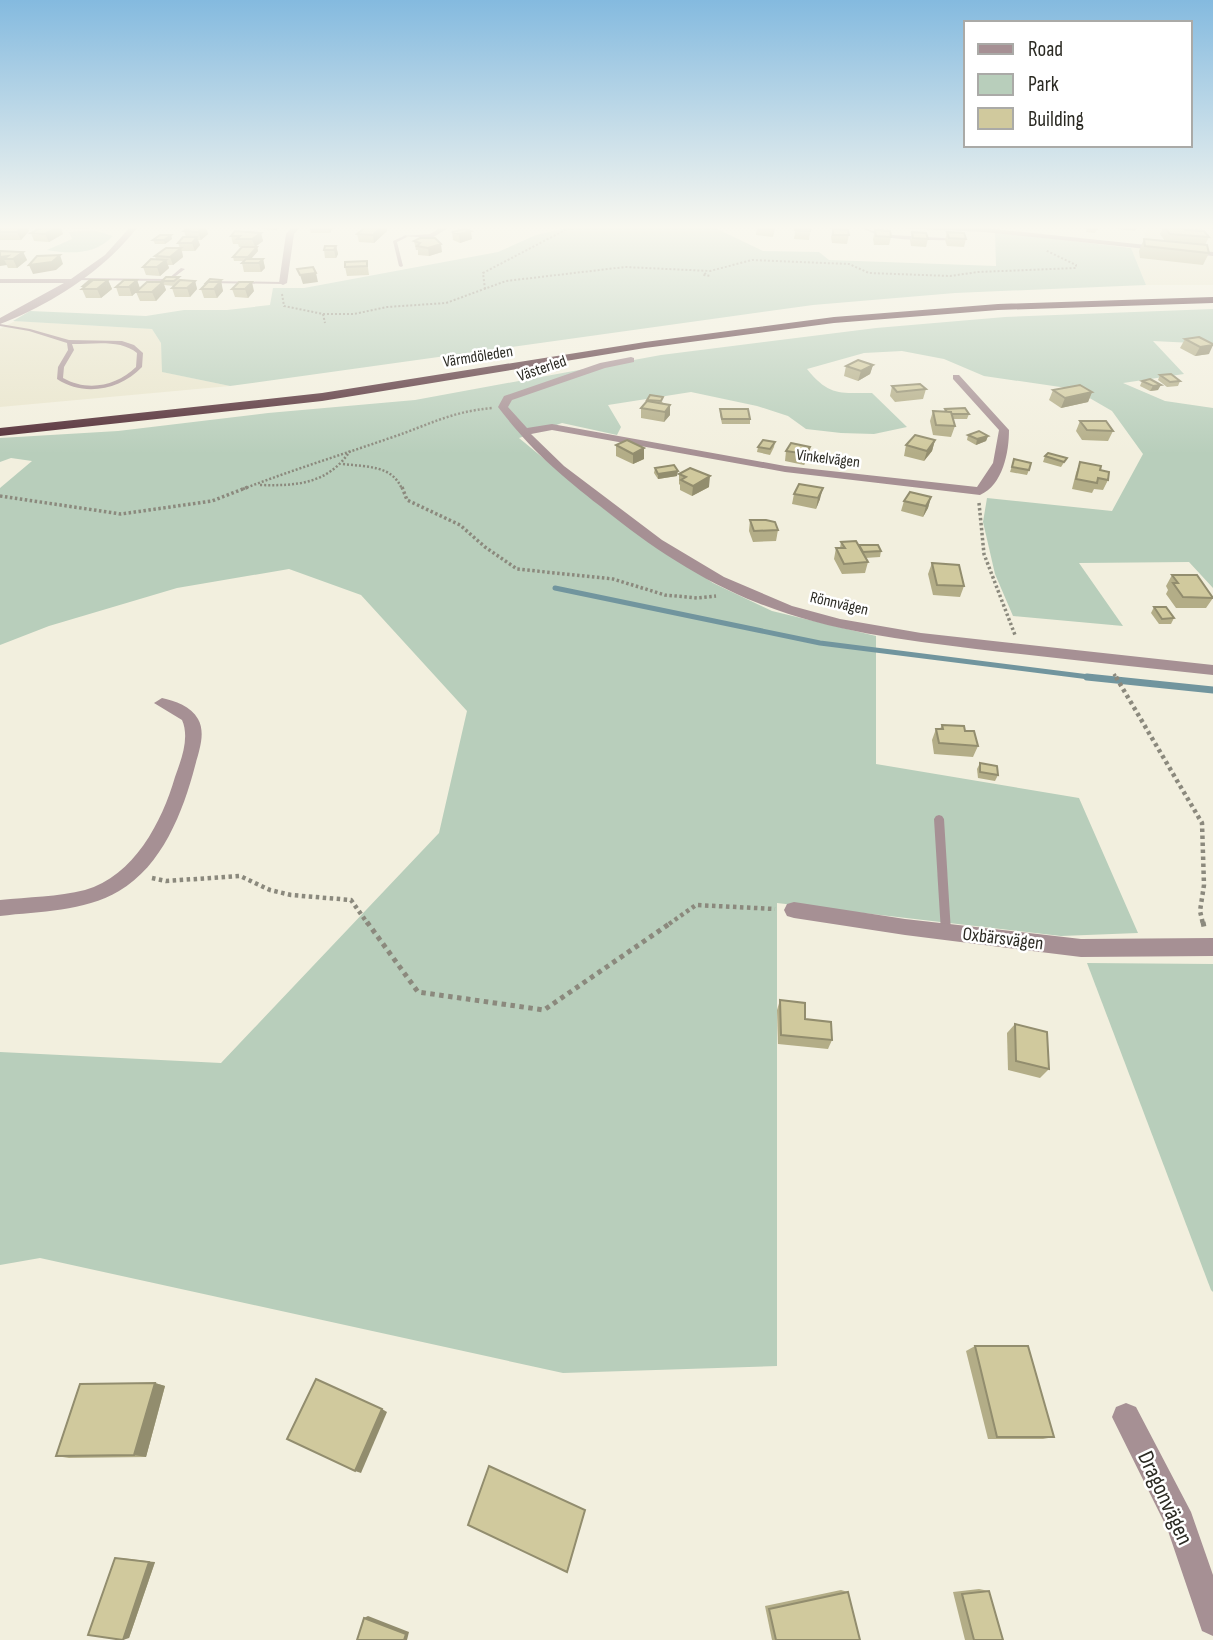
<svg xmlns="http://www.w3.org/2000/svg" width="1213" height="1640" font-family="'Sofia Sans Condensed',sans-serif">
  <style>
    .built { fill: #e9e5cc }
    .green { fill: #b8cebb }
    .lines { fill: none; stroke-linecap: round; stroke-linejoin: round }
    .stream-far1 { stroke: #71959e; stroke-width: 5 }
    .stream { stroke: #71959e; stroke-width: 7 }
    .path-far4 { stroke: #8b897d; stroke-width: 2; stroke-dasharray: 2 2; stroke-linecap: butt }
    .path-far3 { stroke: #8b897d; stroke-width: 2.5; stroke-dasharray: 2 2; stroke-linecap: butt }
    .path-far2 { stroke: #8b897d; stroke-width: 3.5; stroke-dasharray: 2.5 2.5; stroke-linecap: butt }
    .path-far1 { stroke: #8b897d; stroke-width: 4.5; stroke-dasharray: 3.5 3.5; stroke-linecap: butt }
    .path { stroke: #8b897d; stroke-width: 5; stroke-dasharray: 4.5 4.5; stroke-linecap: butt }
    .service { fill: #a69094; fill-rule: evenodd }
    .minor { fill: #a69094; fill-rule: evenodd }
    .tertiary { fill: #a69094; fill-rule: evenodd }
    .motorway { fill: #502a33; fill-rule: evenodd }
    .wall { fill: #b3ad87 }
    .shaded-wall { fill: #928d6e }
    .building { fill: #d0c99d; stroke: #928d6e; stroke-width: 2 }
    .labels { text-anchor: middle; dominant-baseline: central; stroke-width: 5; stroke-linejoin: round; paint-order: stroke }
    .far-street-label { font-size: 16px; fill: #2b2a23; stroke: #fff }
    .street-label { font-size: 19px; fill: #2b2a23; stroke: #fff }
    .near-street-label { font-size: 23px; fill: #2b2a23; stroke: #fff }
  </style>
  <rect width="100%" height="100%" fill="#f2efde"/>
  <g class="built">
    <polygon points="1148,225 1213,225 1213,285 1146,285 1131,248 1142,246"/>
    <polygon points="15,321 152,329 161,343 163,372 230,386 0,407 0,329"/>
  </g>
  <g class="green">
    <polygon points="568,225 709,225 763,251 819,252 829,260 996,266 995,232 1131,248 1146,285 955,293 813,305 230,386 162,372 161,343 152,329 13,321 30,311 146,316 184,310 227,310 270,305 273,288 304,288 498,252 536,235 566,228"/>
    <path d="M 93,230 L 113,236 C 95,255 71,254 47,250 L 72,239 L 69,232 Z"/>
    <path d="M 1213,309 L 1213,344 L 1153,341 L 1184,374 L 1123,383 L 1165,401 L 1213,408 L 1213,588 L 1189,562 L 1079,563 L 1123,626 L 1013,616 L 995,574 L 983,522 L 987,498 L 1112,511 L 1143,454 L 1112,411 L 1074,389 L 984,376 L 944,359 L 902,351 L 864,353 L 807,369 C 829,396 839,393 872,393 L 907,427 L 874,434 L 841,433 L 806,429 L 788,416 L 757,406 L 691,392 L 608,405 L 621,427 L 617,435 L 562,423 L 519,438 L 612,515 L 713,583 L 772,611 L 876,636 L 876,764 L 1079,798 L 1138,933 L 1061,936 L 777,903 L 777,1366 L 563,1373 L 40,1258 L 0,1265 L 0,1052 L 221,1063 L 439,833 L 467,711 L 361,595 L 289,569 L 177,588 L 49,626 L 0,645 L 0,488 L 32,461 L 11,458 L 0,462 L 0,438 L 118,431 L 268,413 L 415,400 L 661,355 L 876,328 L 1005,317 Z"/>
    <polygon points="1087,963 1213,964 1213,1292 1211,1290"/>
  </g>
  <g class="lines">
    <polyline class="stream-far1" points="555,588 820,643 1105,679"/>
    <polyline class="stream" points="1087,677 1213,690"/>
    <g class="path-far4">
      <polyline points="706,273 703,275 711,276"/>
      <polyline points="485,289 483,273 565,230 585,225"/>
      <polyline points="282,294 284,306 323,314 354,314 387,307 446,303 506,281 625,267 710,271 752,260 849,264 869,273 950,276 978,272 1076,268 1076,265 1045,250"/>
      <polyline points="323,314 325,323"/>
    </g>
    <g class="path-far3">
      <path d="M 343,464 C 367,467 392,465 402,489"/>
      <path d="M 260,485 C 297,486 328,484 350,451"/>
      <path d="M 243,489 C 292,470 341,455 390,438 C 429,425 449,412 492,408"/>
    </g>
    <g class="path-far2">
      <polyline points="402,487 407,500 460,525 485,547 517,569 613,579 665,595 697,598 716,596"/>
      <polyline points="0,496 121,514 212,501 248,487"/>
      <polyline points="979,503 984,554 1015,635"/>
      <polyline points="1114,674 1117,679"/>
    </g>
    <g class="path-far1">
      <polyline points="1116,677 1202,823 1204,885 1200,911 1203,924"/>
      <polyline points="152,878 166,881 240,876 270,890 291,895 351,900 368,924"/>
      <polyline points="669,924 696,905 775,909"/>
    </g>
    <g class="path">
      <polyline points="367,922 418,992 544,1010 672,922"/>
      <polyline points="1203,922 1204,927"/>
    </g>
    <g class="service">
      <path d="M 858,225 L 862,225 L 870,230 L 893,235 L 960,239 C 952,241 942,240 933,240 C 908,240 879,240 858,225 Z"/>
      <polygon points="406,235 407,237 397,242 403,266 401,267 399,266 393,241"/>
      <polygon points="181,268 185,269 169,281 76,280 74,279 76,278 168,279"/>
      <polygon points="209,281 283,282 285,283 283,284 207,283"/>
      <path d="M 0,324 L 30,329 L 69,340 L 122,341 L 134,345 L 143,353 L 142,367 C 120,390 84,397 57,379 L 58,367 L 68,350 L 67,343 L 29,331 L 0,326 ZM 72,344 C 93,344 121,339 137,353 L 136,367 C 116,386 88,392 63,378 L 64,367 L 74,350 Z"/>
      <polygon points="939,815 942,816 944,819 951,932 950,935 946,937 942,935 941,932 934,819 936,816"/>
    </g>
    <g class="minor">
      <polygon points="294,225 302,225 294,234 287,283 283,285 279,283 286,234"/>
      <polygon points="445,225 453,225 432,238 402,236 430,234"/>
      <polygon points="839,225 984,228 1213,252 1213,256 984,232"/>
      <path d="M 631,357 L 634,358 L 634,362 L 605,368 L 512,400 L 508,407 L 527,428 L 552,424 L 785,466 L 977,487 L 993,463 L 999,430 L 953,379 L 953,375 L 959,375 L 1009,430 C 1009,452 1003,485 980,495 L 785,472 L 552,430 L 531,434 L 564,466 L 662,540 L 724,577 L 792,606 L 840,619 L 921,633 L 1213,665 L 1213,675 C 1134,667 1055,658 976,649 C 902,640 828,631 758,603 C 700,580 648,545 600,506 C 558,473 531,450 498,407 L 504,396 L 600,363 Z"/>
      <path d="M 162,698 C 175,701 191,706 198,719 C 206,733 199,751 195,766 C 183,812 162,866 119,891 C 83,912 41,911 0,916 L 0,900 C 28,897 58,897 85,890 C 134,876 162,822 175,777 C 181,760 190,738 182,720 L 154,703 Z"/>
      <polygon points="794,902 905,919 1081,939 1213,938 1213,956 1081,957 905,935 794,918 787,916 784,910 787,904"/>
      <polygon points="1126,1403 1136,1407 1191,1512 1213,1575 1213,1636 1202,1631 1167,1528 1112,1417 1116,1407"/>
    </g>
    <path class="tertiary" d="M 132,225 L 139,225 C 108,268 49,306 0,324 L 0,318 L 64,283 L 0,283 L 0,279 L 71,279 L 105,255 Z"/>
    <polygon class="motorway" points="1213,297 1213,303 998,310 834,323 645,348 322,401 0,436 0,428 322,393 645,342 834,317 998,304"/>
  </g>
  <g class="wall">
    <polygon points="7,225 40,225 38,227 26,227 29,231 21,240 0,240 0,229"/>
    <polygon points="262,225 283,225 276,230 263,229"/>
    <polygon points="309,225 334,225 334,226 330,233 311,233"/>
    <polygon points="776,225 773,237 756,235 757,227"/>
    <polygon points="796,225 811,226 809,240 794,239"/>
    <polygon points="1087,225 1097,229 1095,233 1086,232"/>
    <polygon points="1118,225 1138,225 1135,231 1118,229"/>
    <polygon points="1163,225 1189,225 1184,229 1185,230 1209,237 1205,245 1209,253 1203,265 1140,258 1139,251 1144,239 1165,241 1160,234 1163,227 1162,227"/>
    <polygon points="60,226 63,234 49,242 34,241 31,233"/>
    <polygon points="205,226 208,234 201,240 198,240 200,245 195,251 182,251 183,257 173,265 168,265 169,268 160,276 146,275 143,267 156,260 155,256 180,248 178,243 186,237 184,231"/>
    <polygon points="833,229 849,235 847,244 832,243 831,237"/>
    <polygon points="875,230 891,237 889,245 874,245 873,239"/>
    <polygon points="387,231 374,243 359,242 357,234"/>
    <polygon points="452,232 472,239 460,243 453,240"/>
    <polygon points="912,232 928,239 926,247 911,246 910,240"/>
    <polygon points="947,232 966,239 964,247 947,246 945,240"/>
    <polygon points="261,233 263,241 255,247 257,247 258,251 251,259 263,259 265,268 261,272 244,272 242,263 244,261 234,261 233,257 242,247 239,247 238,244 233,244 231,236"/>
    <polygon points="171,235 172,239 165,244 155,244 153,240"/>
    <polygon points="414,241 442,252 429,256 418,255 418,250 416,250"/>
    <polygon points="336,246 338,254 336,258 325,258 324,250"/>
    <polygon points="0,251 23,252 27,260 17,268 8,268"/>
    <polygon points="367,261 369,275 347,276 345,267"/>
    <polygon points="179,277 180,280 195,281 197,289 190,297 175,297 172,288 174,286 164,285 166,290 156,301 140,301 136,292 132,296 119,296 116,287 137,280 140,288"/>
    <polygon points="108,280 112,289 101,298 86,298 82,289 84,287 83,286"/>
    <polygon points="222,284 221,285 223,291 217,298 204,298 201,289"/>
    <polygon points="235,286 254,291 248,298 235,297 232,289"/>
    <polygon points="1199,337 1209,354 1195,356 1180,348 1185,339"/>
    <polygon points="873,365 870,374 858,381 844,376 846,366"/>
    <polygon points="1160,375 1180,381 1178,386 1167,387 1158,380"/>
    <polygon points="1142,381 1158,390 1150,391 1140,386"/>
    <polygon points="892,386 926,389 923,399 895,402 890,396"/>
    <polygon points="1053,390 1092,392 1088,402 1061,408 1049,400"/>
    <polygon points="647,400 663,402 662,403 670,405 670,415 664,422 641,418 641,408"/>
    <polygon points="720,409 750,419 750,424 722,424 720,414"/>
    <polygon points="945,409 969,414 967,419 953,419 955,426 951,437 933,435 930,421 933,411 944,412"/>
    <polygon points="1080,421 1113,431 1108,441 1082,440 1076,431"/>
    <polygon points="968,435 988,436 986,441 976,445 967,440"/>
    <polygon points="935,440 932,451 924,461 904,456 906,445"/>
    <polygon points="775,442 774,447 770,455 757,452 758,447"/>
    <polygon points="616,445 644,459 633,464 616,456"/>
    <polygon points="810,447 808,457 804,465 785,461 786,451"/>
    <polygon points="1045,456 1067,458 1061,467 1043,462"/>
    <polygon points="1014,459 1029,470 1027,475 1010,472"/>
    <polygon points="1080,462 1108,480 1103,490 1094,489 1092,493 1072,489 1076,473"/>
    <polygon points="655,468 677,476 658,479 654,473"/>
    <polygon points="679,474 709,487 692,496 680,490 680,485 679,484"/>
    <polygon points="794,494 820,499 816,509 792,504"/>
    <polygon points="931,497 928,508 923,517 901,511 904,501"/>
    <polygon points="750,520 778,530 776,541 753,542 749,531"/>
    <polygon points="841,542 881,551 880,557 865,558 868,562 865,573 842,574 834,559 836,548 840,548"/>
    <polygon points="932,563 964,586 960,597 933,595 928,574"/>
    <polygon points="1172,575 1213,598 1206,608 1176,608 1166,594 1168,590 1166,586"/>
    <polygon points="1154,607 1174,618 1171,624 1159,624 1151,613"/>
    <polygon points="942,725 965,731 978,746 973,757 934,754 932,740 936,729 940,729"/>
    <polygon points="980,763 998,775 995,781 978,778 977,769"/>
    <polygon points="780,1000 832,1040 828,1049 778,1044 777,1010"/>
    <polygon points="1015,1024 1049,1069 1040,1078 1008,1070 1007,1033"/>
    <polygon points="975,1346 1054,1437 1043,1439 988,1439 966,1351"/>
    <polygon points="155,1383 165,1386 146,1457 69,1458 56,1456"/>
    <polygon points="115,1558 121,1558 155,1562 129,1638"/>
    <polygon points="979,1589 989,1591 1003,1640 965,1640 953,1592"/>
    <polygon points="841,1590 848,1592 860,1640 772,1640 765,1606"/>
  </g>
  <g class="shaded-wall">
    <polygon points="24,225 26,225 29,231 21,240 17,232"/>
    <polygon points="72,225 92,225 92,228 74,229"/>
    <polygon points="275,225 283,225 276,230"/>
    <polygon points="328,225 334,225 330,233"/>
    <polygon points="384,225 386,225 387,231 374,243 373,235"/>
    <polygon points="60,226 63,234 49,242 45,234"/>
    <polygon points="205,226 208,234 201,240 198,232"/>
    <polygon points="471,231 472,239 460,243 459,234"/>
    <polygon points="261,233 263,241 255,247 252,239"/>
    <polygon points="171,235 172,239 165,244 164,240"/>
    <polygon points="197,237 200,245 195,251 192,243"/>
    <polygon points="441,244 442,252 429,256 428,248"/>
    <polygon points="336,246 338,254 336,258 334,250"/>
    <polygon points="257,247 258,251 249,261 248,257"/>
    <polygon points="181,248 183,257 173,265 170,257"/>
    <polygon points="23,252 27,260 17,268 13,259"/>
    <polygon points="60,255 63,264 56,270 33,274 29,265"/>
    <polygon points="8,256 4,259 7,265 0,266 0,257"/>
    <polygon points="263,259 265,268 261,272 259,263"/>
    <polygon points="166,260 169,268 160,276 157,267"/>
    <polygon points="316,273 318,282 303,284 300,275"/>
    <polygon points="108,280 112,289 101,298 97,289"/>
    <polygon points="137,280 140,289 132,296 129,287"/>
    <polygon points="221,280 223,291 217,298 214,289"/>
    <polygon points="195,281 197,289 190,297 187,288"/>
    <polygon points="163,282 166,290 156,301 152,292"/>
    <polygon points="252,282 254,291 248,298 245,289"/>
    <polygon points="1213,345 1209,354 1195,356 1200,347"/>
    <polygon points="873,365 870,374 858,381 861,371"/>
    <polygon points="1161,385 1158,390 1150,391 1153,386"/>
    <polygon points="1092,392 1088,402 1061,408 1065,398"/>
    <polygon points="670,405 670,415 664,422 665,412"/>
    <polygon points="988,436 986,441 976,445 977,439"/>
    <polygon points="935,440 932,451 924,461 927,451"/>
    <polygon points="810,447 808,457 804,465 806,454"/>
    <polygon points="644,448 644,459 633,464 633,454"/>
    <polygon points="678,471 677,476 658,479 658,474"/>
    <polygon points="710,476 709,487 692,496 693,486"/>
    <polygon points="823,488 820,499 816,509 818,498"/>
    <polygon points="931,497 928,508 923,517 926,506"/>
    <polygon points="155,1383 165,1386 146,1457 134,1455"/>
    <polygon points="382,1409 387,1412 361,1473 355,1471"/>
    <polygon points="149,1562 155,1562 129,1638 123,1640"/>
    <polygon points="368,1616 409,1632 407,1640 404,1640 364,1618"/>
  </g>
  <g class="building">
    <polygon points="7,225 24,225 17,232 0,232 0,229"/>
    <polygon points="46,225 60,226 45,234 31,233"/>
    <polygon points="368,225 384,225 373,235 357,234"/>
    <polygon points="758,225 775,225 774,229 757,227"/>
    <polygon points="796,225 811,226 810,231 795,230"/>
    <polygon points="1087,225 1097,225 1097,229 1087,228"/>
    <polygon points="192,226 205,226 198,232 184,231"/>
    <polygon points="1164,226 1183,227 1185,230 1204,231 1209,237 1170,234"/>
    <polygon points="465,229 471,231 459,234 452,232"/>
    <polygon points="833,229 848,230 849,235 833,235"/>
    <polygon points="875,230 890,231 891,237 876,236"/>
    <polygon points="235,231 261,233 252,239 237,239 240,236 231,236"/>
    <polygon points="912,232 926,233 928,239 913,238"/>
    <polygon points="947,232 964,233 966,239 949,238"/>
    <polygon points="160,235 171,235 164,240 153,240"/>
    <polygon points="183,237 197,237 192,243 178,243"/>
    <polygon points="420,238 435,238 441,244 428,248 417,246 420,243 414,241"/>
    <polygon points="1144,239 1207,245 1209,253 1145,246"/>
    <polygon points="325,246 336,246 334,250 324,250"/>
    <polygon points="242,247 257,247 248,257 233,257"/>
    <polygon points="166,248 181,248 170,257 155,256"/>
    <polygon points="0,251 23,252 13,259 4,259 8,256 0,257"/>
    <polygon points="60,255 52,262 29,265 37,256"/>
    <polygon points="151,259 166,260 157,267 143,267"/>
    <polygon points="246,259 263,259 259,263 242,263"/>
    <polygon points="367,261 367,266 345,267 345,262"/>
    <polygon points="313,267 316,273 300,275 297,269"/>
    <polygon points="166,277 179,277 174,281 162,281"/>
    <polygon points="210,279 221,280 218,282 206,283"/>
    <polygon points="90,280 93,280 86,286 83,286"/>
    <polygon points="93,280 108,280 97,289 82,289"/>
    <polygon points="124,280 137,280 129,287 116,287"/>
    <polygon points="180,280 195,281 187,288 172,288"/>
    <polygon points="147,282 163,282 152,292 136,292"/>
    <polygon points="208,282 220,282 214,289 201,289"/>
    <polygon points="239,282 252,282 245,289 232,289"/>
    <polygon points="1199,337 1213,344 1213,345 1200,347 1185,339"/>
    <polygon points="858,360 873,365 861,371 846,366"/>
    <polygon points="1171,374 1180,381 1170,382 1160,375"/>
    <polygon points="1150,379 1161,385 1153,386 1142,381"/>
    <polygon points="920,384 926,389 897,392 892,386"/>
    <polygon points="1080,385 1092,392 1065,398 1053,390"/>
    <polygon points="650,395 663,397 661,401 647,400"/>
    <polygon points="647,401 670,405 665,412 641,408"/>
    <polygon points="965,408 969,414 951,414 951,412 947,412 945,409"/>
    <polygon points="720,409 748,409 750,419 722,419"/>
    <polygon points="933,411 951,412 955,426 936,425"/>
    <polygon points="1080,421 1106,421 1113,431 1087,430"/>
    <polygon points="979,431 988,436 977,439 968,435"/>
    <polygon points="915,435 935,440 927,451 906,445"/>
    <polygon points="627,440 644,448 633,454 616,445"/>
    <polygon points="763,440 775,442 770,449 758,447"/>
    <polygon points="791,443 810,447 806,454 786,451"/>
    <polygon points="1048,453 1067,458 1064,462 1045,456"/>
    <polygon points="1014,459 1031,463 1029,470 1012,467"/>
    <polygon points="1080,462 1101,466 1100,470 1109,472 1108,480 1098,478 1097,483 1076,479"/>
    <polygon points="674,465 678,471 658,474 655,468"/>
    <polygon points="690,468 710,476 693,486 681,480 686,477 679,474"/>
    <polygon points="799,484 823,488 818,498 794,494"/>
    <polygon points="910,492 931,497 926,506 904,501"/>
    <polygon points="750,520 766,520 775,522 778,530 754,531"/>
    <polygon points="856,541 868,562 844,564 836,548 845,548 841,542"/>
    <polygon points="859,545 878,545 881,551 863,552"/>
    <polygon points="932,563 959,565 964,586 937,585"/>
    <polygon points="1172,575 1197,575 1213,598 1183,597 1173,583 1178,583"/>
    <polygon points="1154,607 1166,607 1174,618 1162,619"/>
    <polygon points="942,725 964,726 965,731 974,731 978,746 939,743 936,729 943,729"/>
    <polygon points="980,763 997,766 998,775 980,772"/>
    <polygon points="780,1000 805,1003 805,1019 831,1022 832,1040 781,1035"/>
    <polygon points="1015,1024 1047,1032 1049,1069 1016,1061"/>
    <polygon points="975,1346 1028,1346 1054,1437 997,1437"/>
    <polygon points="316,1379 382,1409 355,1471 287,1439"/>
    <polygon points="155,1383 134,1455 56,1456 80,1384"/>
    <polygon points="489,1466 585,1510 567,1572 468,1525"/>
    <polygon points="115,1558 149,1562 123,1640 88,1635"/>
    <polygon points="989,1591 1003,1640 974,1640 962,1594"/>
    <polygon points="848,1592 860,1640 776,1640 769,1609"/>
    <polygon points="364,1618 406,1634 404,1640 357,1640"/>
  </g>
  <linearGradient id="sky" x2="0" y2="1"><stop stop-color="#84badf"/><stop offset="0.5" stop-color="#f9f8f0"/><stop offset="1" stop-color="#f9f8f0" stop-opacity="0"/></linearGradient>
  <rect width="1213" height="454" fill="url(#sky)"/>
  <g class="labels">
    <g class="far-street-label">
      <text transform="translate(478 357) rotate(-9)">Värmdöleden</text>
      <text transform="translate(542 369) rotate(-19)">Västerled</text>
      <text transform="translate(828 459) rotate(7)">Vinkelvägen</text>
      <text transform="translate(839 604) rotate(13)">Rönnvägen</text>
    </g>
    <g class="street-label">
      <text transform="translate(1003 939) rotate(7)">Oxbärsvägen</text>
    </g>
    <g class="near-street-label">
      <text transform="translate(1165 1498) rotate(65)">Dragonvägen</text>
    </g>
  </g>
  <rect x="964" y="21" width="228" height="126" fill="#ffffff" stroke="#aaaaa7" stroke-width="2"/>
  <rect x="978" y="44" width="35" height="10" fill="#a69094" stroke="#aaaaa7" stroke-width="2"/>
  <text x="1028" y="56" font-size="21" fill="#2b2a23">Road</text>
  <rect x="978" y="74" width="35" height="21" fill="#b8cebb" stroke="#aaaaa7" stroke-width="2"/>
  <text x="1028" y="91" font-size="21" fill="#2b2a23">Park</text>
  <rect x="978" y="108" width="35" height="21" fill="#d0c99d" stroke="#aaaaa7" stroke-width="2"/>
  <text x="1028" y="126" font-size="21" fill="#2b2a23">Building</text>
</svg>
